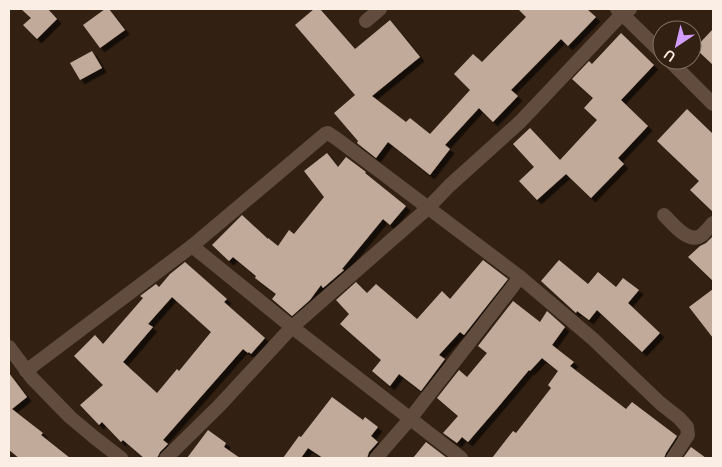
<svg xmlns="http://www.w3.org/2000/svg" width="722" height="467" font-family="'Nunito Sans',sans-serif">
  <style>
    .building { fill: #c1aa99; fill-rule: evenodd; filter: url(#shadow) }
    .lines { fill: none; stroke-linecap: round; stroke-linejoin: round }
    .minor { stroke: #614c3e; stroke-width: 14 }
  </style>
  <defs>
    <filter id="shadow"><feDropShadow dx="4.5" dy="4.5" stdDeviation="0" flood-color="#0009"/></filter>
  </defs>
  <rect width="100%" height="100%" fill="#322012"/>
  <g class="building">
    <polygon points="21,9 48,9 57,19 37,39 23,25 31,18"/>
    <polygon points="105,9 109,9 125,30 100,48 83,25"/>
    <polygon points="314,9 320,9 355,49 390,20 420,57 372,96 406,122 410,118 430,134 470,90 454,74 473,54 482,62 526,17 518,9 587,9 596,17 568,46 561,39 511,90 518,96 493,122 479,108 445,145 450,149 430,175 388,142 376,158 357,143 358,141 334,113 355,95 295,25"/>
    <polygon points="713,29 713,65 695,48"/>
    <polygon points="621,33 654,65 621,100 648,126 618,158 624,164 591,198 566,174 537,200 519,181 534,167 513,144 530,128 560,160 597,120 584,108 593,98 572,79 589,61 592,64"/>
    <polygon points="92,51 102,68 80,80 70,63"/>
    <polygon points="687,109 713,134 713,212 690,190 699,181 657,141"/>
    <polygon points="327,153 338,167 346,157 366,172 365,173 406,206 390,225 383,219 342,269 344,270 323,288 321,285 310,300 292,316 272,299 276,294 255,278 256,276 233,257 229,261 212,245 242,215 268,239 268,238 278,246 289,230 294,234 324,197 304,171"/>
    <polygon points="713,236 713,281 688,257 700,246 706,243"/>
    <polygon points="483,260 508,279 464,335 460,332 439,355 445,359 421,391 399,374 390,386 372,371 381,360 340,324 349,314 336,300 356,282 367,293 376,284 417,319 442,291 450,299"/>
    <polygon points="559,260 588,284 598,272 616,287 623,278 639,290 628,303 660,333 642,352 597,310 589,320 577,311 576,313 541,281"/>
    <path d="M 185,262 L 227,299 L 224,302 L 265,338 L 251,354 L 249,352 L 248,353 L 243,349 L 163,440 L 168,444 L 160,452 L 157,458 L 144,458 L 123,440 L 121,442 L 102,422 L 99,425 L 80,405 L 103,385 L 74,356 L 95,335 L 103,344 L 143,298 L 140,296 L 156,284 L 159,287 L 170,274 ZM 172,297 L 211,332 L 179,371 L 177,369 L 157,393 L 123,362 L 153,327 L 148,324 Z"/>
    <polygon points="713,289 713,338 689,307"/>
    <polygon points="513,301 540,322 547,311 565,327 552,345 574,362 570,366 626,409 632,402 677,436 666,453 664,458 492,458 513,431 516,433 551,388 548,385 558,371 542,358 530,371 529,370 499,406 468,442 462,437 457,443 443,433 458,416 437,398 459,370 467,377 487,353 478,346"/>
    <polygon points="9,373 27,397 12,409 43,433 41,435 70,458 19,458 9,450"/>
    <polygon points="332,397 363,420 365,417 378,427 371,436 378,442 369,452 367,458 323,458 308,448 301,458 283,458 299,436 301,437"/>
    <polygon points="208,430 226,443 224,447 240,458 187,458"/>
    <polygon points="426,442 447,458 413,458"/>
    <polygon points="691,447 706,458 683,458"/>
  </g>
  <g class="lines">
    <g class="minor">
      <polyline points="617,9 662,53"/>
      <polyline points="366,21 380,9"/>
      <polyline points="669,60 713,104"/>
      <path d="M 664,215 C 673,224 689,245 702,235 C 706,231 710,227 713,223"/>
      <polyline points="192,246 292,327 461,458"/>
      <polyline points="9,347 32,378 70,417 95,438 121,458"/>
      <polyline points="26,371 192,246 325,134 328,133 337,139 520,277 593,339 660,403 679,418 687,427 688,435 673,458"/>
      <polyline points="166,458 219,406 292,327 428,208 449,186 520,122 622,14 630,9"/>
      <polyline points="376,458 410,419 520,277"/>
    </g>
  </g>
  <rect width="722" height="467" fill="none" stroke="#fbeee5" stroke-width="20"/>
  <g transform="translate(677 45) rotate(215)"><circle r="24" fill="#322012" stroke="#827266"/>
  <path d="M0-4L9 19L0 12L-9 19Z" fill="#d29dfd"/>
  <text y="-8" font-size="14" font-weight="bold" text-anchor="middle" fill="#fbeee5">U</text>
  </g>
</svg>
